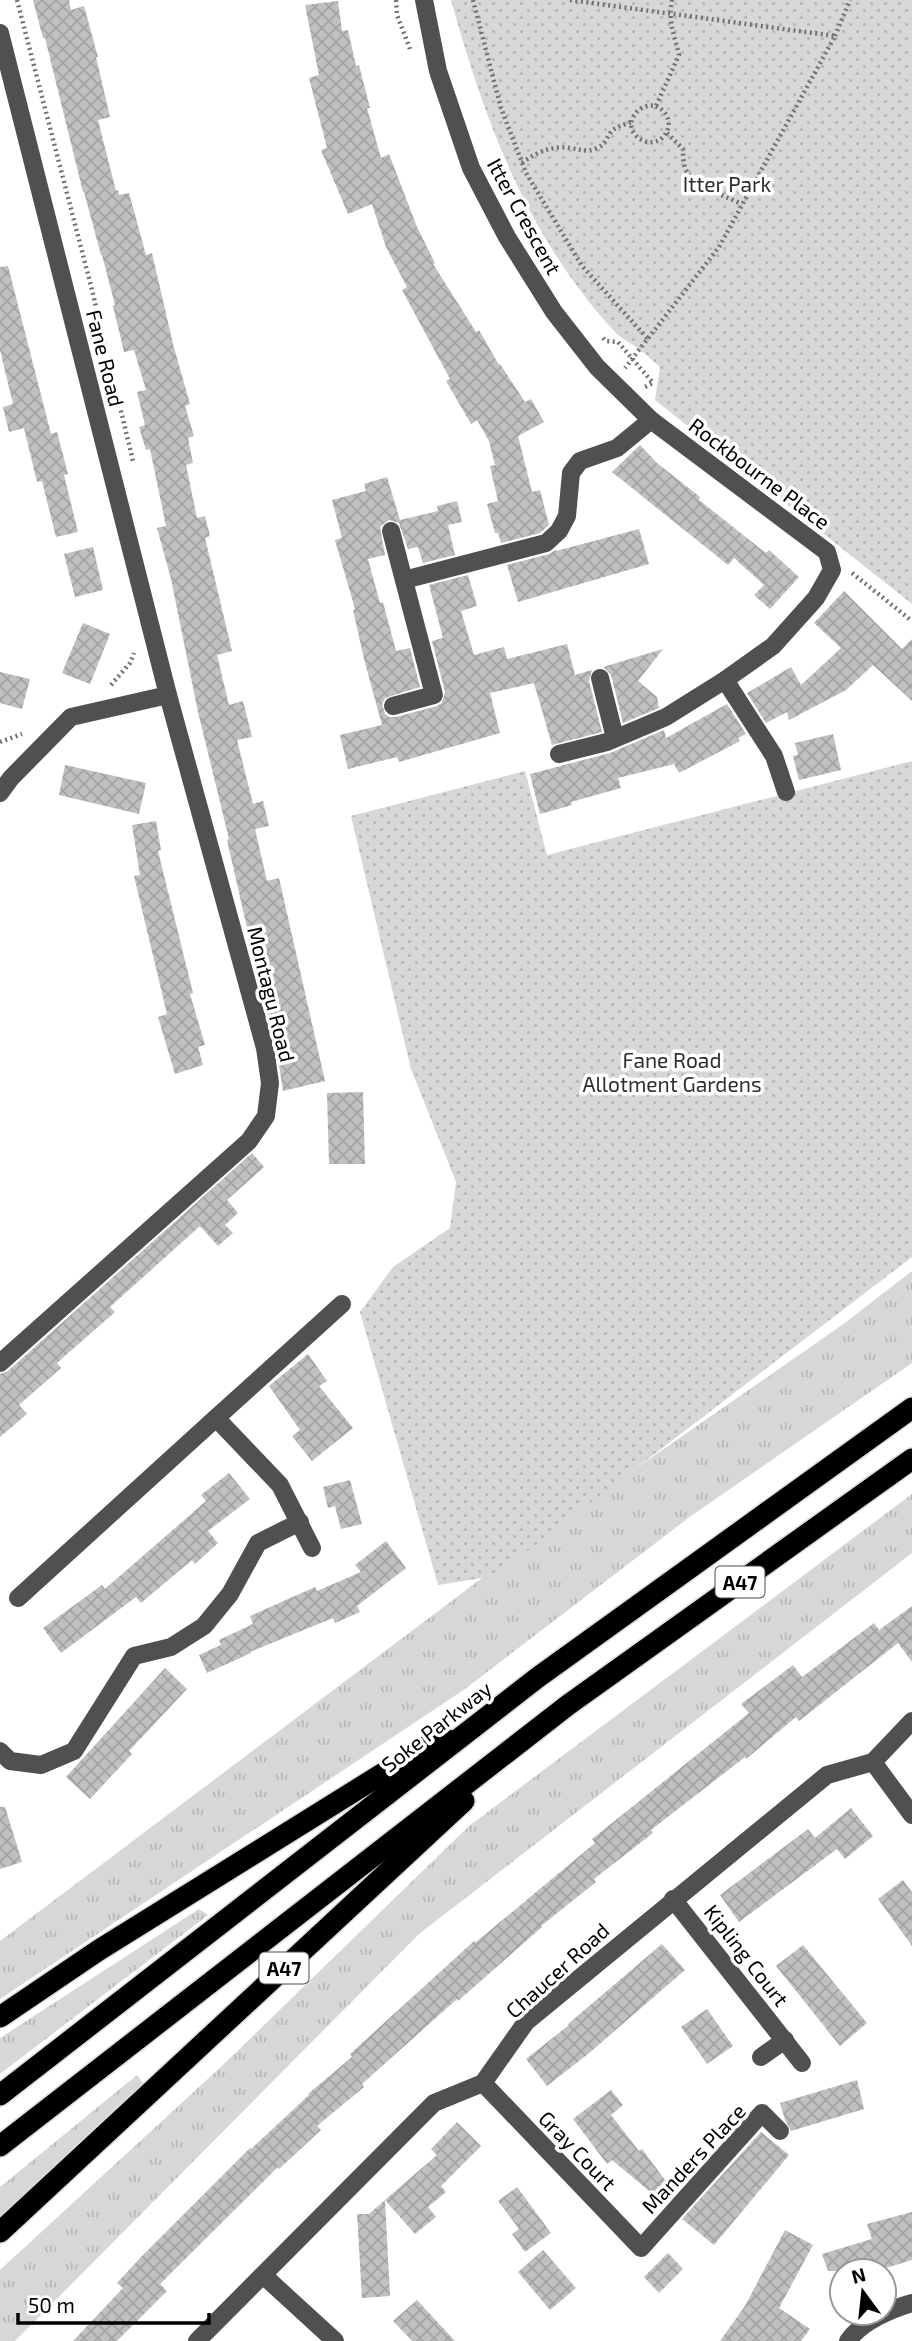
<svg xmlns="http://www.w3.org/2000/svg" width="912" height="2341" font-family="'Exo 2',sans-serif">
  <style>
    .grass { fill: url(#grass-tufts) }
    .park { fill: url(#park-dots) }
    .building { fill: url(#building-cross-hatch) }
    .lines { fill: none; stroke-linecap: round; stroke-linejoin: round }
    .highway-casing { stroke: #dbdbdb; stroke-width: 24 }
    .path { stroke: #727272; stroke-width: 4.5; stroke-dasharray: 2 3.5; stroke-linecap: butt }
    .minor { stroke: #505050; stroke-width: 18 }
    .highway { stroke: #000; stroke-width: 21 }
    .labels { text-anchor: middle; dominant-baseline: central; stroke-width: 7; stroke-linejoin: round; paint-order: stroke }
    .shield { fill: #fff; stroke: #4c4c4c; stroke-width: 2 }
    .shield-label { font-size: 19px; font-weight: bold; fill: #000 }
    .park-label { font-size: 21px; fill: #2e2e2e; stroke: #fff }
    .street-label { font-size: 21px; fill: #000; stroke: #fff }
  </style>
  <defs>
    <pattern id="grass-tufts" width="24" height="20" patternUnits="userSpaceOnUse" patternTransform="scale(1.75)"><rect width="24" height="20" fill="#d7d7d7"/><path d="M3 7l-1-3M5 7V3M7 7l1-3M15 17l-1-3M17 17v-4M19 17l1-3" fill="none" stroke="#b7b7b7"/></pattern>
    <pattern id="park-dots" width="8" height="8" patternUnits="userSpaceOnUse" patternTransform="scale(1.75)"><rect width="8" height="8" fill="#d7d7d7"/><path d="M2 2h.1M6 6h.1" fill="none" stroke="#b7b7b7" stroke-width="1.8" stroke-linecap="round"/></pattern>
    <pattern id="building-cross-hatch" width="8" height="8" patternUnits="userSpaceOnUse" patternTransform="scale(1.75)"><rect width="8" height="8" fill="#c0c0c0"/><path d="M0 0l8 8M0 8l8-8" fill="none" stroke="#a3a3a3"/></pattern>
  </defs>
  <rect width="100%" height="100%" fill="#fff"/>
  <g class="grass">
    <polygon points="912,1271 912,1363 691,1516 465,1689 0,1999 0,1941 530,1542 842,1325"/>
    <polygon points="912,1494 912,1553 419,1934 15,2341 0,2341 0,2270 224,2064 469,1826"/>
    <polygon points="199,1909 208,1915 0,2074 0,2038"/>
    <polygon points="137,2075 143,2083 0,2218 0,2187"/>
  </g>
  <g class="park">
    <path d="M 451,0 L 912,0 L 912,604 L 655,400 L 660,367 C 654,362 647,355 640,350 C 632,343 621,339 614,331 C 527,236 485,122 451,0 Z"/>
    <polygon points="912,761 912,1257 495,1576 438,1585 360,1312 393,1267 450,1228 456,1182 411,1069 351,816 525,771 547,855"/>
  </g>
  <g class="building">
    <polygon points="33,0 69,0 71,10 84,6 98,57 96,57 110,117 98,120 116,191 118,190 119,195 129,193 146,255 152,253 173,344 190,404 185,406 194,436 188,438 193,463 186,465 197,518 205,516 210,536 205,538 232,651 217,655 229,705 243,701 252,737 237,740 253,804 263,801 269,826 255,829 267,881 279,878 325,1081 283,1091 276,1045 255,967 256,967 227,840 229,839 198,712 171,579 157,528 166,526 150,449 146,450 139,427 145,425 137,392 146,390 134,350 124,352 113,306 115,305 102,255 101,255 84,192 83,192 45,38 43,38"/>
    <polygon points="338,1 342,31 348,30 356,66 359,65 370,108 367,108 381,158 389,154 417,227 435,263 433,264 476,332 479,330 499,365 500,364 525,402 531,399 544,422 518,436 532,492 540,490 549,525 540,533 501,543 498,533 495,533 487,504 498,501 490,466 495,465 489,441 477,420 471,424 446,381 450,379 402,290 407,287 386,247 372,204 348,214 321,150 327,148 309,78 319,75 305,5"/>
    <polygon points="8,266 51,434 57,432 68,474 64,475 78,532 56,537 42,481 37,482 24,428 9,432 3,407 13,404 0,350 0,267"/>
    <polygon points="640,445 657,463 700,497 699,500 766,553 769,550 799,577 770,609 754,595 764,585 734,558 728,565 612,472"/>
    <polygon points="387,477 400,520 438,511 437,506 457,501 462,522 448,525 455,555 423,563 418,547 408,549 399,523 389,520 380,527 385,555 368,559 380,603 383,602 396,651 410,648 420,687 385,698 382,704 385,714 389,717 396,717 437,706 442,703 445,692 432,641 443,638 429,585 468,575 477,606 461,611 474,655 504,647 507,659 567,644 575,675 592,670 589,681 602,732 552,745 534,683 490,693 500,733 399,762 397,757 348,769 340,735 382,725 364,659 353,610 355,609 335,540 342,538 332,500 366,491 364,484"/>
    <polygon points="639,529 649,564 518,602 507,565 549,554 556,550 556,551"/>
    <polygon points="93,547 103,590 75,597 64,554"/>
    <polygon points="844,591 902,649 912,639 912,701 873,665 846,690 789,720 787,712 766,723 747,693 791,667 801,685 841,648 814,623"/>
    <polygon points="83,623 110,634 90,684 62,673"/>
    <polygon points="663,649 638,681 657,697 659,708 623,723 611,675 603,667"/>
    <polygon points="0,672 30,679 22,709 0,703"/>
    <polygon points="727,704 746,734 738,738 740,741 679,773 674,764 618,778 621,788 571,802 572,805 540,814 530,774 610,753 664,730 666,738"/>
    <polygon points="833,734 841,770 799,780 793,756 798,755 795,743"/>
    <polygon points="65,765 146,783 139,814 59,795"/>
    <polygon points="156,821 161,850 158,851 193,993 190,994 205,1045 198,1047 203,1065 175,1074 158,1017 167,1014 134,876 140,875 132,825"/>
    <polygon points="363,1092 365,1164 329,1164 327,1093"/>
    <polygon points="252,1153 264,1167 227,1200 238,1213 225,1225 233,1233 218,1246 200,1226 110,1307 115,1312 57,1363 61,1368 19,1405 27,1414 0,1437 0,1374 8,1371"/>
    <polygon points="308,1354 327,1381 319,1386 353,1428 312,1461 292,1436 300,1430 269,1386"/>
    <polygon points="229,1473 250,1499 208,1531 218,1543 195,1564 192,1560 141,1603 136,1597 61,1653 43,1628 102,1585 105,1589 206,1501 201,1495"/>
    <polygon points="350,1480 362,1524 341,1529 335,1506 328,1508 323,1487"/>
    <polygon points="386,1541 406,1568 357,1606 360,1612 335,1623 333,1618 250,1652 251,1653 207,1673 199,1655 221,1645 219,1640 253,1624 250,1616 315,1587 317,1591 361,1572 355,1565"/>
    <polygon points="912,1606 912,1662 898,1643 799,1721 796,1717 746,1759 745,1757 651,1830 653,1833 594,1879 596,1882 541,1926 542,1927 458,2001 457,1999 362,2084 364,2087 317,2126 321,2130 279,2169 278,2167 160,2284 167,2291 117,2341 73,2341 123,2288 117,2283 141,2257 250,2148 251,2149 309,2095 308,2094 352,2057 350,2054 474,1941 476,1942 595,1843 592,1839 749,1713 741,1704 793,1665 802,1677 874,1623 879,1630"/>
    <polygon points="165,1668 187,1689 129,1751 132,1754 90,1799 66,1777"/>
    <polygon points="0,1807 5,1807 22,1862 0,1869"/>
    <polygon points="851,1808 873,1836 845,1859 837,1849 739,1922 720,1895 808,1829 815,1838"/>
    <polygon points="903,1880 912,1892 912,1946 878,1899"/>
    <polygon points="662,1944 685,1970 588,2054 547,2086 526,2059 569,2025 568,2024"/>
    <polygon points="803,1945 867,2023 840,2046 776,1966"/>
    <polygon points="707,2009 733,2046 707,2064 681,2027"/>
    <polygon points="857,2080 864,2109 791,2131 785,2120 780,2103"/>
    <polygon points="611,2090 623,2105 611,2115 639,2151 642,2149 668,2184 654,2195 612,2160 607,2164 573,2119"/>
    <polygon points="457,2122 481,2146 441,2186 446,2192 428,2207 436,2217 415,2234 385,2200 437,2155 431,2149"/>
    <polygon points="761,2132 789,2155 714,2245 682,2219"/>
    <polygon points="517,2187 551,2233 525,2252 512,2234 519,2229 498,2201"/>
    <polygon points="385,2200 390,2296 362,2298 357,2214 369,2214"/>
    <polygon points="912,2212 912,2260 876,2271 828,2271 822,2254 872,2239 867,2224"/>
    <polygon points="785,2230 813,2245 779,2308 810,2329 801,2341 720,2341 745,2306"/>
    <polygon points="543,2250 576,2288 550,2310 518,2272"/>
    <polygon points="668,2253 683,2269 659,2293 644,2277"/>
    <polygon points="417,2300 455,2341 412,2341 393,2321"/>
  </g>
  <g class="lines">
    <g class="highway-casing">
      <g id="highway">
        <polyline points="0,2017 99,1950 443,1736"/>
        <polyline points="0,2095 537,1678 912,1408"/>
        <polyline points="0,2146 568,1705 912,1459"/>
        <polyline points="0,2232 464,1801"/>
      </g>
    </g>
    <g class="path">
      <polyline points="17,0 92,290 133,461"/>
      <polyline points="396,0 397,15 410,49"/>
      <polyline points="473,0 501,108 526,173 582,266 648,339"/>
      <polyline points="570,0 835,36 719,247 625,368"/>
      <polyline points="835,36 850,0"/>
      <path d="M 656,106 C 682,119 663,151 642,140 C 621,130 634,102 656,106 L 679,55 C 674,33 668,24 672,0"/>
      <path d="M 667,133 L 683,149 C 683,156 683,165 687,172 C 697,186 726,197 742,204"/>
      <path d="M 522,163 C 535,153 552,145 569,148 C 579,149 587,153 597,148 C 605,145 606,138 611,132 C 616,126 624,125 631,122"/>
      <polyline points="603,338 606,341 618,342 653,383 645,387"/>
      <polyline points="852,573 912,621"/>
      <polyline points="111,685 130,663 134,653"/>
      <polyline points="0,742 22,734"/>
    </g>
    <g class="minor">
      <polyline points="424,0 438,71 471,168 507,237 554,312 597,367 651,420 827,552 832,570 816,598 773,646 725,680 666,717 607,742 559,754"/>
      <polyline points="0,33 168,695 265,1048 270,1083 266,1116 249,1141 0,1363"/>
      <polyline points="391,531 434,695 393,706"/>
      <polyline points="404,580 546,543 559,531 567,516 571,473 580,461 617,448 651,420"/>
      <polyline points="600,678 615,738"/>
      <polyline points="725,680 774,756 786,792"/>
      <polyline points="0,793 11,778 71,717 168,695"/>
      <polyline points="216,1418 342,1304"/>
      <polyline points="18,1598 216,1418 280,1485 312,1548"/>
      <polyline points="0,1751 10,1761 41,1765 74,1751 134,1656 171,1647 204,1626 230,1594 258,1543 300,1522"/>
      <polyline points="873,1762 912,1815"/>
      <polyline points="673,1899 802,2063"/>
      <polyline points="761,2057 785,2040"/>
      <polyline points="483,2083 641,2248 762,2113 780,2131"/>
      <polyline points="263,2275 335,2341"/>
      <polyline points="197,2341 434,2103 483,2083 526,2022 827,1775 873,1762 912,1721"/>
      <path d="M 848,2341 C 861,2322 891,2309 912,2303"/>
    </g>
    <use href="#highway" class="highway"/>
  </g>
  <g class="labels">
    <g class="shield">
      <rect x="715.5" y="1566.5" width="49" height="31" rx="5"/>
      <rect x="259.5" y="1952.5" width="49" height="31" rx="5"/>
    </g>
    <g class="shield-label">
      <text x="740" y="1582">A47</text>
      <text x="284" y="1968">A47</text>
    </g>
    <g class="park-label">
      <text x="727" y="183">Itter Park</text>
      <text x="672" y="1059">Fane Road<tspan x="672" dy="24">Allotment Gardens</tspan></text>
    </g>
    <g class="street-label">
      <text transform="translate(525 216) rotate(61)">Itter Crescent</text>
      <text transform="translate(106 358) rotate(76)">Fane Road</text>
      <text transform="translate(760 473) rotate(37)">Rockbourne Place</text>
      <text transform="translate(272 994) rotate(76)">Montagu Road</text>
      <text transform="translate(436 1726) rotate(-38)">Soke Parkway</text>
      <text transform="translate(747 1955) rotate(52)">Kipling Court</text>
      <text transform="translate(557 1970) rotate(-42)">Chaucer Road</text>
      <text transform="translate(578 2150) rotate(46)">Gray Court</text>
      <text transform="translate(693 2158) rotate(-47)">Manders Place</text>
    </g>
  </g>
  <g transform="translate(863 2292) rotate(345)"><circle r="33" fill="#ffffff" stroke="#999999" stroke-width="2"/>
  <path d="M0-5L12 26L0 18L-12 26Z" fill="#000000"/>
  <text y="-10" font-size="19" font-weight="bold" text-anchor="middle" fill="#000000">N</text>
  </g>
  <path d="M18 2313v10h191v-10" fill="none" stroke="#000000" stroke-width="3.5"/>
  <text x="28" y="2313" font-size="21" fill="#000000" stroke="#ffffff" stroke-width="5" paint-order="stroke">50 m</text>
</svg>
